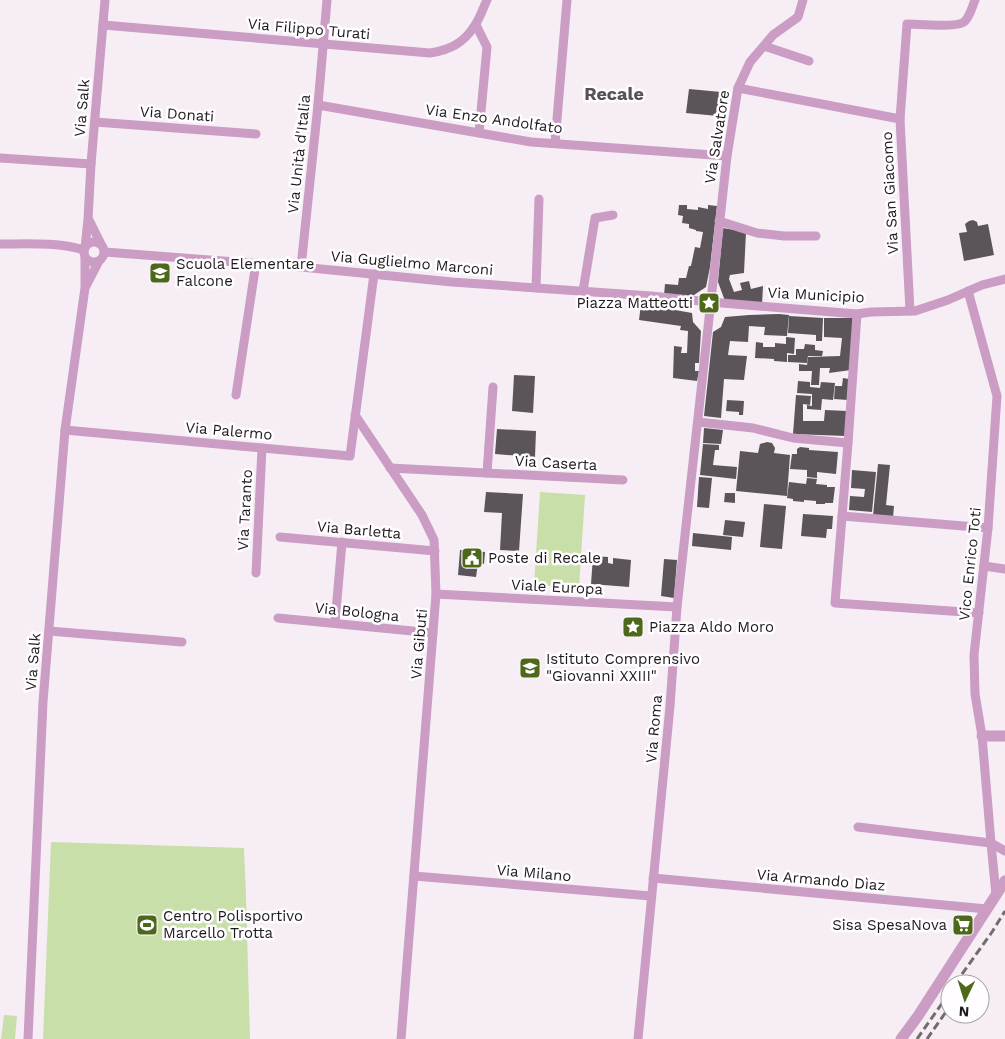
<svg xmlns="http://www.w3.org/2000/svg" width="1005" height="1039" font-family="'Work Sans',sans-serif">
  <style>
    .green { fill: #c8dfa9 }
    .building { fill: #5b555a }
    .lines { fill: none; stroke-linecap: round; stroke-linejoin: round }
    .minor { stroke: #cb9cc4; stroke-width: 9 }
    .tertiary { stroke: #cb9cc4; stroke-width: 11 }
    .rail { stroke: #706b6e; stroke-width: 3; stroke-dasharray: 8 4; stroke-linecap: butt }
    .labels { text-anchor: middle; dominant-baseline: central; stroke-width: 5; stroke-linejoin: round; paint-order: stroke }
    .street-label { font-size: 15px; fill: #1d1a1c; stroke: #fffdff }
    .poi-label { font-size: 15px; fill: #1d1a1c; stroke: #fffdff; text-anchor: start }
    .quarter-label { font-size: 18px; font-weight: bold; fill: #575156; stroke: #fffdff }
  </style>
  <rect width="100%" height="100%" fill="#f6eef4"/>
  <g class="green">
    <polygon points="540,492 585,495 579,588 534,585"/>
    <polygon points="51,842 244,848 246,896 250,1039 43,1039"/>
    <polygon points="4,1015 17,1016 15,1039 1,1039"/>
  </g>
  <g class="building">
    <polygon points="689,89 721,92 718,116 686,113"/>
    <polygon points="679,205 687,205 687,209 698,210 698,207 708,209 708,205 717,206 710,267 706,287 691,297 664,295 665,284 678,285 679,278 686,278 689,266 691,266 695,247 700,248 703,232 696,231 696,230 689,228 689,224 682,223 683,216 678,215"/>
    <polygon points="973,220 977,222 978,226 988,224 994,255 964,261 959,233 967,232 965,224 969,221"/>
    <polygon points="723,228 746,232 744,273 730,275 729,279 734,292 742,290 740,283 749,281 751,289 763,286 762,305 725,301 718,282"/>
    <polygon points="641,304 692,313 693,322 701,331 699,363 695,363 695,371 699,371 697,381 673,378 674,346 682,347 681,353 687,353 688,331 680,330 681,326 639,320"/>
    <polygon points="779,314 789,315 787,336 764,335 765,327 749,326 748,342 730,341 728,355 747,356 744,380 724,379 721,418 704,416 713,332 721,327 725,317 749,315"/>
    <polygon points="789,316 823,318 822,341 816,341 816,335 788,333"/>
    <polygon points="824,318 854,318 851,370 829,373 830,368 820,368 819,385 811,385 812,371 799,371 799,364 807,365 808,357 840,356 842,338 824,337"/>
    <polygon points="786,337 795,338 794,354 787,353 787,362 774,361 774,359 755,358 756,342 763,343 763,347 775,347 775,343 786,344"/>
    <polygon points="805,344 815,345 815,350 823,351 822,356 808,356 807,363 788,362 788,355 796,355 796,349 804,349"/>
    <polygon points="514,375 535,376 533,413 512,411"/>
    <polygon points="843,378 849,379 848,400 834,399 835,386 842,386"/>
    <polygon points="798,381 810,382 810,387 820,388 821,382 835,383 833,400 822,399 821,410 807,409 807,405 812,406 812,394 797,393"/>
    <polygon points="796,395 811,396 810,405 803,404 803,421 824,421 825,410 847,411 845,436 793,434"/>
    <polygon points="727,400 744,401 743,415 739,415 739,412 726,411"/>
    <polygon points="704,428 723,430 721,444 703,443"/>
    <polygon points="497,429 536,431 535,457 495,454"/>
    <polygon points="767,442 772,443 775,448 774,453 790,455 787,496 736,491 740,451 758,453 760,444"/>
    <polygon points="703,444 719,445 719,450 715,450 713,465 737,467 736,479 700,475"/>
    <polygon points="800,447 809,448 809,450 838,452 836,474 817,472 817,478 807,477 807,470 790,469 792,454 797,454 797,449"/>
    <polygon points="878,464 890,465 886,505 894,506 893,518 873,516"/>
    <polygon points="852,470 876,472 872,512 849,510 850,496 864,497 865,489 851,488"/>
    <polygon points="699,477 712,478 709,508 697,507"/>
    <polygon points="807,478 817,479 816,484 827,485 827,487 835,487 833,503 825,503 825,504 816,504 816,501 804,500 804,502 793,501 793,499 787,498 789,482 806,484"/>
    <polygon points="486,492 523,494 519,551 500,550 502,513 484,512"/>
    <polygon points="725,493 735,493 735,503 724,502"/>
    <polygon points="764,504 786,506 782,549 760,547"/>
    <polygon points="803,514 833,516 832,529 827,529 826,538 801,536"/>
    <polygon points="725,520 745,522 743,537 723,535"/>
    <polygon points="693,533 732,537 731,550 692,546"/>
    <polygon points="460,550 485,552 484,564 478,563 476,577 458,575"/>
    <polygon points="593,556 608,557 608,563 613,564 613,558 631,560 629,587 591,584"/>
    <polygon points="664,559 677,560 674,598 661,596"/>
  </g>
  <g class="lines">
    <g class="minor">
      <path d="M 103,25 L 430,53 C 450,50 464,43 475,25 C 480,18 483,8 487,0"/>
      <polyline points="476,25 487,47 479,133"/>
      <polyline points="764,46 809,61"/>
      <polyline points="738,88 900,119 910,311"/>
      <polyline points="318,105 531,142 727,156"/>
      <path d="M 900,119 L 907,24 C 918,24 956,28 964,22 C 970,17 972,7 975,0"/>
      <polyline points="95,122 256,134"/>
      <polyline points="555,143 567,0"/>
      <polyline points="0,158 91,164"/>
      <polyline points="89,220 102,246"/>
      <polyline points="719,221 757,233 784,236 816,236"/>
      <circle cx="94" cy="252" r="10"/>
      <path d="M 0,244 C 28,244 57,242 84,250"/>
      <polyline points="85,248 88,219 91,164 105,0"/>
      <polyline points="105,252 301,267 452,282 651,296 710,302 857,314 871,312 915,311 948,300 982,285 1005,279"/>
      <polyline points="301,267 318,105 327,0"/>
      <polyline points="86,286 99,261"/>
      <polyline points="536,288 539,199"/>
      <polyline points="583,291 595,218 613,215"/>
      <polyline points="857,314 848,443 835,603 979,613"/>
      <polyline points="236,395 256,263"/>
      <polyline points="355,415 422,515 434,540 436,594 401,1039"/>
      <polyline points="698,422 753,428 793,438 848,443"/>
      <polyline points="65,430 350,456 374,274"/>
      <polyline points="390,468 623,480"/>
      <polyline points="487,473 493,387"/>
      <polyline points="842,516 988,528"/>
      <polyline points="280,537 435,551"/>
      <polyline points="984,566 1005,569"/>
      <polyline points="256,573 262,448"/>
      <polyline points="436,594 677,607"/>
      <polyline points="278,618 433,633"/>
      <polyline points="335,623 342,542"/>
      <polyline points="49,631 182,642"/>
      <polyline points="858,827 991,843 982,736 975,694 974,655 988,528 997,396 968,291"/>
      <polyline points="414,876 651,896"/>
      <polyline points="653,878 987,909"/>
      <polyline points="996,895 991,843 1005,851"/>
      <polyline points="28,1039 43,702 65,430 85,288 85,257"/>
      <polyline points="638,1039 670,706 677,607 727,156 738,88 750,62 773,35 798,17 803,0"/>
    </g>
    <g class="tertiary">
      <polyline points="982,736 1005,736"/>
      <polyline points="901,1039 918,1016 1005,881"/>
    </g>
    <g class="rail">
      <polyline points="955,984 992,932 1005,911"/>
      <polyline points="917,1039 950,992"/>
      <polyline points="927,1039 950,1006"/>
    </g>
  </g>
  <defs>
    <g id="school-square" transform="scale(1.125)"><rect x="-9" y="-9" width="18" height="18" rx="4" fill="#4d681b" stroke="#fffdff"/><path d="M0-5L7-2L0 1L-7-2ZM-4 1L0 2.5L4 1V4Q0 6-4 4Z" fill="#fff"/></g>
    <g id="sight-square" transform="scale(1.125)"><rect x="-9" y="-9" width="18" height="18" rx="4" fill="#4d681b" stroke="#fffdff"/><path d="M0-6L1.8-2.2L6-1.7L2.9 1.2L3.7 5.4L0 3.3L-3.7 5.4L-2.9 1.2L-6-1.7L-1.8-2.2Z" fill="#fff"/></g>
    <g id="civic-square" transform="scale(1.125)"><rect x="-9" y="-9" width="18" height="18" rx="4" fill="#4d681b" stroke="#fffdff"/><path d="M-.6-6.5H3V-4.5H.6V-3L4-1V1h2V6H-6V1h2V-1L-.6-3ZM-1.2 2.5V6h2.4V2.5Z" fill="#fff"/></g>
    <g id="stadium-square" transform="scale(1.125)"><rect x="-9" y="-9" width="18" height="18" rx="4" fill="#4d681b" stroke="#fffdff"/><path d="M0-5a6.5 5 0 1 0 0 10a6.5 5 0 1 0 0-10ZM-3.5-1.8h7v3.6h-7Z" fill="#fff"/></g>
    <g id="supermarket-square" transform="scale(1.125)"><rect x="-9" y="-9" width="18" height="18" rx="4" fill="#4d681b" stroke="#fffdff"/><path d="M-6-5.5h2.5l.6 2H6L4.5 2H-2.5L-4.4-4H-6ZM-1.5 3.2a1.3 1.3 0 1 0 .1 0ZM3 3.2a1.3 1.3 0 1 0 .1 0Z" fill="#fff"/></g>
  </defs>
  <g fill-rule="evenodd">
    <use href="#school-square" x="160" y="273"/>
    <use href="#sight-square" x="709" y="303"/>
    <use href="#civic-square" x="472" y="558"/>
    <use href="#sight-square" x="633" y="627"/>
    <use href="#school-square" x="530" y="668"/>
    <use href="#stadium-square" x="147" y="925"/>
    <use href="#supermarket-square" x="963" y="925"/>
  </g>
  <g class="labels">
    <g class="street-label">
      <text transform="translate(309 29) rotate(5)">Via Filippo Turati</text>
      <text transform="translate(82 108) rotate(-85)">Via Salk</text>
      <text transform="translate(177 114) rotate(4)">Via Donati</text>
      <text transform="translate(494 119) rotate(8)">Via Enzo Andolfato</text>
      <text transform="translate(717 137) rotate(-81)">Via Salvatore</text>
      <text transform="translate(299 154) rotate(-84)">Via Unità d'Italia</text>
      <text transform="translate(890 193) rotate(-93)">Via San Giacomo</text>
      <text transform="translate(412 263) rotate(5)">Via Guglielmo Marconi</text>
      <text transform="translate(816 295) rotate(3)">Via Municipio</text>
      <text transform="translate(229 431) rotate(5)">Via Palermo</text>
      <text transform="translate(556 463) rotate(3)">Via Caserta</text>
      <text transform="translate(245 510) rotate(-87)">Via Taranto</text>
      <text transform="translate(359 530) rotate(5)">Via Barletta</text>
      <text transform="translate(970 564) rotate(-84)">Vico Enrico Toti</text>
      <text transform="translate(557 587) rotate(3)">Viale Europa</text>
      <text transform="translate(357 612) rotate(6)">Via Bologna</text>
      <text transform="translate(419 644) rotate(-85)">Via Gibuti</text>
      <text transform="translate(33 662) rotate(-85)">Via Salk</text>
      <text transform="translate(654 729) rotate(-85)">Via Roma</text>
      <text transform="translate(534 873) rotate(5)">Via Milano</text>
      <text transform="translate(821 880) rotate(5)">Via Armando Dìaz</text>
    </g>
    <g class="poi-label">
      <text x="176" y="264">Scuola Elementare<tspan x="176" dy="17">Falcone</tspan></text>
      <text x="693" y="303" text-anchor="end">Piazza Matteotti</text>
      <text x="488" y="558">Poste di Recale</text>
      <text x="649" y="627">Piazza Aldo Moro</text>
      <text x="546" y="659">Istituto Comprensivo<tspan x="546" dy="17">"Giovanni XXIII"</tspan></text>
      <text x="163" y="916">Centro Polisportivo<tspan x="163" dy="17">Marcello Trotta</tspan></text>
      <text x="947" y="925" text-anchor="end">Sisa SpesaNova</text>
    </g>
    <g class="quarter-label">
      <text x="614" y="93">Recale</text>
    </g>
  </g>
  <g transform="translate(965 999) rotate(184)"><circle r="24" fill="#fffdff" stroke="#a5a2a4"/>
  <path d="M0-4L9 19L0 12L-9 19Z" fill="#4d681b"/>
  <text y="-8" font-size="14" font-weight="bold" text-anchor="middle" fill="#1d1a1c">N</text>
  </g>
</svg>
